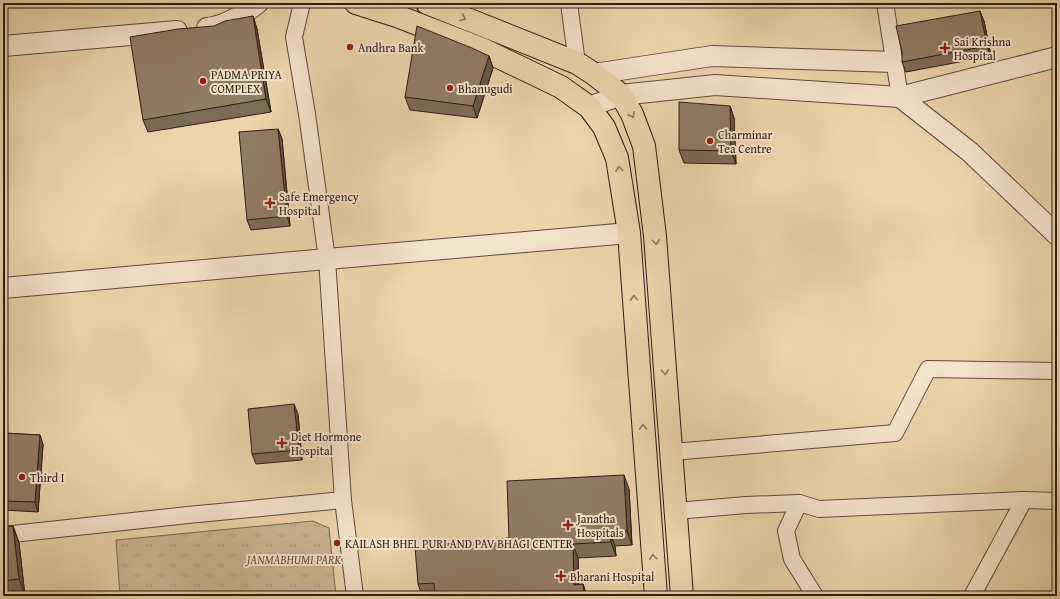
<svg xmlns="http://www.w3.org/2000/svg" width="1060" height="599" font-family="'Gentium Book Plus',serif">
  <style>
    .grass { fill: url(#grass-tufts); stroke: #7c6a56 }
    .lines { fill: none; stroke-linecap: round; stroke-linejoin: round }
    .minor-casing { stroke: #5c4c3d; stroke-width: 18 }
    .tertiary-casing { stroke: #5c4c3d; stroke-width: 22 }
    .trunk-casing { stroke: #2c1e18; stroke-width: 24 }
    .minor { stroke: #f3e3ca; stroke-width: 16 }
    .tertiary { stroke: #f3e3ca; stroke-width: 20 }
    .trunk { stroke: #ecd4ad; stroke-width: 22 }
    .wall { fill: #7c6c57; stroke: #2c1e18 }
    .shaded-wall { fill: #655847; stroke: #2c1e18 }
    .building { fill: #907d65; stroke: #2c1e18 }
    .oneway { stroke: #8c7962 }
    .poi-dot { fill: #8f2418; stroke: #f3e3ca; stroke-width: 1.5 }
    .labels { text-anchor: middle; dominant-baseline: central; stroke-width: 4; stroke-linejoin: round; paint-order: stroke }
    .poi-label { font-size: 12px; fill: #2c1e18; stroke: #f3e3ca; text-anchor: start }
    .park-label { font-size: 12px; font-style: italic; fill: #5c4b3d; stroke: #f3e3ca }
  </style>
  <defs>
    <pattern id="grass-tufts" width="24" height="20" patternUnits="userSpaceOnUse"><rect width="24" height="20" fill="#cbb594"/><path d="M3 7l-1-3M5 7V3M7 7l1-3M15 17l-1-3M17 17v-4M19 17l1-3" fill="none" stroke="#ae9b7f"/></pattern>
  </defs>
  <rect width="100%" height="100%" fill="#ecd4ad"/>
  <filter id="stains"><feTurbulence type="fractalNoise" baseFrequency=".005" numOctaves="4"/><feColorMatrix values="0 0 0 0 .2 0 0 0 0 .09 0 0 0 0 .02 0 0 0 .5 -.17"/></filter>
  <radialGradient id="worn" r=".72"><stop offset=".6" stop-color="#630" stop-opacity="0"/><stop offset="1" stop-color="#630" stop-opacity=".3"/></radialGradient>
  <polygon class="grass" points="313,521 329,528 336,596 120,596 116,540"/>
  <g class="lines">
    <g class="minor-casing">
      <g id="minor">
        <polyline points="302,3 294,37 307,114 327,259 343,500 355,596"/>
        <polyline points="569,3 577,63"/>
        <polyline points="885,3 900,97"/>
        <polyline points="672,452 895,433 928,369 1057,371"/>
        <polyline points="676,511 746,505 799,503"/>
        <polyline points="3,535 188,515 343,500"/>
        <polyline points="815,596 792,559 786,531 799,503 819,509 1024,500 1057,501"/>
        <polyline points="972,596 1024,500"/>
      </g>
    </g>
    <g class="tertiary-casing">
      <g id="tertiary">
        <path d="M 207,28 C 226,26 243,15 258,3"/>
        <polyline points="3,46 177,31"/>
        <polyline points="594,74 712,56 894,62"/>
        <polyline points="900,97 970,152 1057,235"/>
        <polyline points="589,107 621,95 715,85 900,97 1057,57"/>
        <polyline points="3,288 327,259 629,233"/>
      </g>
    </g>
    <g class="trunk-casing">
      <g id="trunk">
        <polyline points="356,3 397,16 482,49 561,87 589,107 604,127 617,158 629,233 656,596"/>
        <polyline points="427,3 577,63 594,74 621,95 632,114 644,146 655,236 682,596"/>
      </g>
    </g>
    <use href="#minor" class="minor"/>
    <use href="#tertiary" class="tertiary"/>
    <use href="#trunk" class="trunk"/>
  </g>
  <g class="wall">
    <polygon points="253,16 257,29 271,112 148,132 143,120 214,26"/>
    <polygon points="984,21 991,56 906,72 902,62"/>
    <polygon points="489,56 493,68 477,118 410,110 405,97"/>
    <polygon points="730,106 734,118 736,164 684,163 679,150"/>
    <polygon points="278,129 282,139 290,226 251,230 247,220"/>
    <polygon points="298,414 302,460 256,464 252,454"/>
    <polygon points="3,433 40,435 43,445 38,512 3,510"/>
    <polygon points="629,489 632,545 615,546 616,556 578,558 579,585 583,584 587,596 422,596 418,584"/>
    <polygon points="13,526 19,543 25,596 3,596 3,527"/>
  </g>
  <g class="shaded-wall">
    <polygon points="980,11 984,21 991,56 987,46"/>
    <polygon points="253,16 257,29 271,112 266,99"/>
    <polygon points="489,56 493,68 477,118 473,106"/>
    <polygon points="730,106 734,118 736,164 731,151"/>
    <polygon points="278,129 282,139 290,226 287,216"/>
    <polygon points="294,404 298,414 302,460 299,450"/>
    <polygon points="40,435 43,445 38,512 35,502"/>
    <polygon points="624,475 629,489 632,545 627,531"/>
    <polygon points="13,526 19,543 25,596 19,579"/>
    <polygon points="610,532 615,546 616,556 611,542"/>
    <polygon points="573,544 578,558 579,596 574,585"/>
    <polygon points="583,584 587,596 584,596"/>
  </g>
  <g class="building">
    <polygon points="980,11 987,46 902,62 902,52 896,26"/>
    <polygon points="253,16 266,99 143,120 130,37 178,29 214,26 225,21"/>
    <polygon points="417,26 472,48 489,56 473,106 405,97"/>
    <polygon points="679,102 730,106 731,151 679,150"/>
    <polygon points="278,129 287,216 247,220 239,132"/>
    <polygon points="294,404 299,450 252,454 248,409"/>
    <polygon points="3,433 40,435 35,502 3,501"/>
    <polygon points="624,475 627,531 610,532 611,542 573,544 574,585 583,584 584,596 435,596 434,583 418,584 415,547 509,538 507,481"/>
    <polygon points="13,526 19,579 3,581 3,527"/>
  </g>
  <defs><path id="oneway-chevron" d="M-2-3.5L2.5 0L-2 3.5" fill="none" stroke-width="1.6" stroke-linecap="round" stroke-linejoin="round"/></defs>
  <g class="oneway">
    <use href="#oneway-chevron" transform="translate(463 18) rotate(22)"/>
    <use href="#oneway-chevron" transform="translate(632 115) rotate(65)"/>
    <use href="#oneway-chevron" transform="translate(619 169) rotate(-99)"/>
    <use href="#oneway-chevron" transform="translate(656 242) rotate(86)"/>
    <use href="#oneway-chevron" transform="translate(634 298) rotate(-94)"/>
    <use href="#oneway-chevron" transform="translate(665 372) rotate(85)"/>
    <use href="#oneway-chevron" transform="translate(643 427) rotate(-94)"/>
    <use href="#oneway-chevron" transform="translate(653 557) rotate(-94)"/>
  </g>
  <g class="poi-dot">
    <circle cx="350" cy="47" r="4"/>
    <path d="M943 42h4v4h4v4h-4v4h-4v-4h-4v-4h4z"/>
    <circle cx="203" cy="81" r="4"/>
    <circle cx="450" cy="88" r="4"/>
    <circle cx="710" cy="141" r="4"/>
    <path d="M268 197h4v4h4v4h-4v4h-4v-4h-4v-4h4z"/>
    <path d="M280 437h4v4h4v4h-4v4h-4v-4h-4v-4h4z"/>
    <circle cx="22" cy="477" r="4"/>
    <path d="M566 519h4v4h4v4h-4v4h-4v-4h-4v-4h4z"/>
    <circle cx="337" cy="543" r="4"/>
    <path d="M559 570h4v4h4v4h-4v4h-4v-4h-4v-4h4z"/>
  </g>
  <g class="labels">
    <g class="poi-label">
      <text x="954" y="41">Sai Krishna<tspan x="954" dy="14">Hospital</tspan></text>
      <text x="358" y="47">Andhra Bank</text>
      <text x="211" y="74">PADMA PRIYA<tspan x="211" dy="14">COMPLEX</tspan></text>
      <text x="458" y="88">Bhanugudi</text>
      <text x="718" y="134">Charminar<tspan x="718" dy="14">Tea Centre</tspan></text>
      <text x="279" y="196">Safe Emergency<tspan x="279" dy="14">Hospital</tspan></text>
      <text x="291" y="436">Diet Hormone<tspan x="291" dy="14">Hospital</tspan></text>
      <text x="30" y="477">Third I</text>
      <text x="577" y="518">Janatha<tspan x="577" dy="14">Hospitals</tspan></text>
      <text x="345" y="543">KAILASH BHEL PURI AND PAV BHAGI CENTER</text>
      <text x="570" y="576">Bharani Hospital</text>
    </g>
    <g class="park-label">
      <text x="294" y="559">JANMABHUMI PARK</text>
    </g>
  </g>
  <rect width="1060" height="599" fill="none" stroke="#ecd4ad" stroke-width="16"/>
  <rect x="4" y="4" width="1052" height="591" fill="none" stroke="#2c1e18" stroke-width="2"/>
  <rect x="8" y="8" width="1044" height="583" fill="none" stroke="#2c1e18"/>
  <rect width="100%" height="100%" filter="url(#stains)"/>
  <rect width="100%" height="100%" fill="url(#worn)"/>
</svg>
